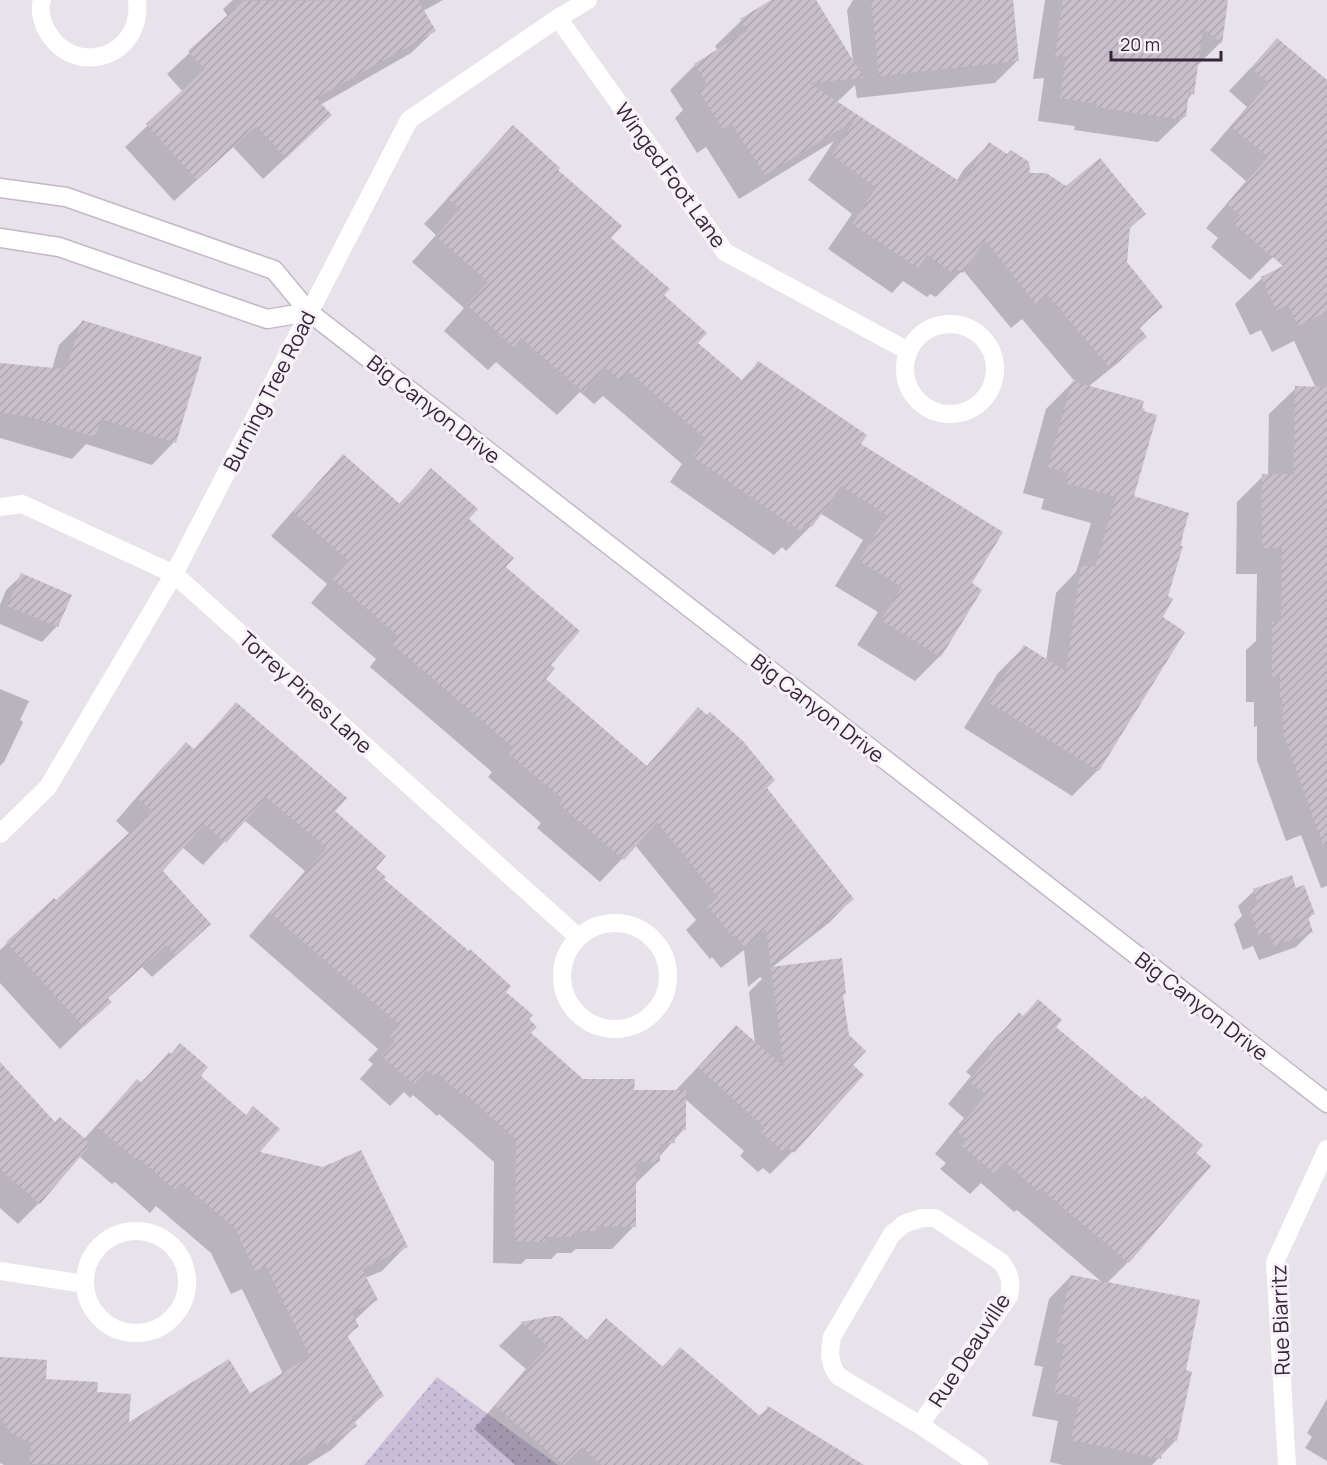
<svg xmlns="http://www.w3.org/2000/svg" width="1327" height="1465" font-family="Manrope,sans-serif">
  <style>
    .grass { fill: url(#grass-dots) }
    .shadow { fill: #0003 }
    .building { fill: url(#building-hatch) }
    .lines { fill: none; stroke-linecap: round; stroke-linejoin: round }
    .secondary-casing { stroke: #c5b6c9; stroke-width: 21 }
    .street { stroke: #fff; stroke-width: 18 }
    .secondary { stroke: #fff; stroke-width: 18 }
    .labels { text-anchor: middle; dominant-baseline: central; stroke-width: 6; stroke-linejoin: round; paint-order: stroke }
    .street-label { font-size: 21px; fill: #38243a; stroke: #f6f2f8 }
  </style>
  <defs>
    <pattern id="grass-dots" width="8" height="8" patternUnits="userSpaceOnUse" patternTransform="scale(1.5)"><rect width="8" height="8" fill="#c9bdda"/><path d="M2 2h.1M6 6h.1" fill="none" stroke="#ada2bc" stroke-width="1.8" stroke-linecap="round"/></pattern>
    <pattern id="building-hatch" width="6" height="6" patternUnits="userSpaceOnUse" patternTransform="scale(1.5)"><rect width="6" height="6" fill="#c8bfcb"/><path d="M-1 1l2-2M0 6l6-6M5 7l2-2" fill="none" stroke="#ada4af"/></pattern>
  </defs>
  <rect width="100%" height="100%" fill="#e8e2eb"/>
  <polygon class="grass" points="437,1377 558,1465 364,1465"/>
  <g class="shadow">
    <polygon points="233,0 443,0 423,11 434,31 411,53 320,105 308,137 263,179 233,147 174,201 125,147 183,92 167,74 228,17 223,9"/>
    <polygon points="773,0 814,0 853,62 847,10 853,0 1011,0 1017,61 995,83 857,98 855,85 836,103 956,182 964,169 989,144 1029,174 1144,214 1129,229 1125,263 1161,307 1139,329 1145,337 1119,362 1088,387 1132,497 1160,618 1098,770 1072,796 964,728 998,673 1024,647 1046,661 1056,593 1076,572 1091,523 1041,509 1044,499 1023,493 1046,409 1072,383 1077,384 1022,319 1011,328 963,270 936,297 930,294 927,297 903,281 892,293 828,249 852,214 808,180 834,141 739,199 706,147 697,153 675,118 683,110 670,90 695,65 718,51 715,46 741,21"/>
    <polygon points="1045,0 1211,0 1226,2 1220,43 1198,65 1197,64 1192,94 1187,100 1185,116 1158,142 1074,130 1075,126 1038,121 1044,78 1033,79"/>
    <polygon points="1277,40 1327,82 1327,194 1273,257 1250,280 1211,247 1218,238 1206,228 1246,181 1210,150 1247,107 1229,91"/>
    <polygon points="513,127 556,171 609,238 662,296 696,343 741,381 758,363 858,444 970,584 940,656 915,681 857,645 878,612 835,586 863,540 820,513 811,526 786,551 782,547 774,555 670,482 682,464 603,396 594,404 580,392 557,415 496,362 488,370 444,331 464,308 412,262 436,235 424,224"/>
    <polygon points="1327,246 1327,886 1321,888 1301,835 1286,841 1257,760 1257,726 1254,727 1254,702 1246,702 1246,650 1256,641 1257,574 1236,574 1237,502 1263,476 1268,476 1269,414 1296,388 1316,388 1294,341 1272,352 1261,330 1250,335 1235,304 1262,278"/>
    <polygon points="82,322 174,442 152,465 86,444 72,459 0,438 0,365 52,369 59,345"/>
    <polygon points="343,456 399,504 431,470 504,567 549,665 544,679 646,767 698,709 765,788 852,899 830,922 770,969 841,960 842,996 851,1065 793,1151 770,1174 763,1168 758,1172 740,1156 744,1151 684,1098 684,1129 659,1157 659,1161 635,1184 634,1226 612,1249 576,1249 571,1253 557,1253 551,1259 526,1259 521,1264 493,1263 494,1162 439,1114 437,1116 413,1095 410,1098 404,1092 390,1106 360,1079 373,1064 368,1060 378,1049 249,936 305,871 244,820 203,865 182,847 161,871 187,946 152,977 142,967 107,999 109,1002 60,1049 0,983 0,950 53,900 55,903 130,834 116,821 163,767 186,744 193,750 236,704 333,811 382,879 504,992 526,1020 529,1034 583,1080 633,1091 675,1091 736,1027 755,1044 749,992 762,979 760,977 748,987 744,950 721,968 712,957 710,959 686,930 696,920 635,845 600,882 537,828 541,823 488,777 492,772 370,667 376,659 311,603 327,584 271,536 321,479"/>
    <polygon points="22,575 57,626 42,642 0,624 0,605 6,590"/>
    <polygon points="0,689 29,701 20,720 23,722 4,762 0,766"/>
    <polygon points="1296,890 1313,914 1307,920 1312,931 1296,947 1259,960 1253,946 1243,950 1234,924 1242,916 1238,906 1254,891"/>
    <polygon points="1038,1001 1054,1027 1194,1153 1128,1262 1107,1283 1184,1371 1176,1440 1152,1465 1063,1465 1050,1462 1058,1421 1032,1416 1043,1367 1034,1365 1049,1299 1071,1276 1103,1283 1017,1210 1014,1212 981,1183 970,1194 940,1169 946,1163 935,1154 964,1118 948,1104 971,1076 966,1072 996,1037 1019,1015 1022,1017"/>
    <polygon points="169,1054 199,1076 257,1153 406,1246 382,1271 365,1278 376,1300 354,1321 357,1327 346,1338 382,1396 354,1423 356,1426 331,1450 307,1465 4,1465 0,1463 0,1359 44,1380 96,1393 128,1425 250,1395 283,1374 242,1289 231,1294 211,1253 156,1206 150,1213 115,1182 112,1184 79,1156 39,1203 18,1224 0,1208 0,1065 55,1124 84,1139 137,1081 140,1083"/>
    <polygon points="558,1317 586,1341 606,1320 661,1368 680,1349 758,1417 768,1408 862,1465 515,1465 474,1429 526,1369 499,1346 521,1324"/>
    <polygon points="1327,1399 1327,1461 1305,1448 1312,1437 1307,1433"/>
  </g>
  <g class="building">
    <polygon points="418,0 436,31 316,98 332,115 286,158 256,126 197,180 146,124 205,69 188,51 243,1"/>
    <polygon points="771,0 816,0 864,78 809,83 962,183 989,142 1007,154 1011,150 1029,162 1030,173 1046,173 1066,186 1100,158 1146,214 1130,227 1127,262 1163,307 1139,327 1147,337 1109,367 1048,295 1036,304 985,240 963,273 956,269 953,273 927,255 918,268 852,224 876,188 832,155 855,120 765,175 731,123 723,129 699,91 708,86 694,64 747,31 740,19"/>
    <polygon points="871,0 1013,0 1019,61 879,76"/>
    <polygon points="1063,0 1228,0 1222,44 1203,28 1194,95 1189,91 1186,117 1182,116 1182,120 1096,107 1097,104 1060,98 1066,56 1055,57"/>
    <polygon points="1277,38 1327,80 1327,312 1298,326 1288,305 1276,310 1261,277 1283,266 1233,223 1240,215 1227,204 1268,157 1231,127 1269,83 1251,68"/>
    <polygon points="513,125 560,168 558,170 622,226 611,238 670,289 664,295 707,333 698,343 744,382 758,361 867,435 861,444 1003,532 972,583 982,590 941,657 881,620 902,587 859,561 887,515 841,486 812,527 806,522 800,531 693,457 706,439 628,371 620,380 604,367 583,392 521,338 514,347 467,305 488,282 436,236 460,209 447,198"/>
    <polygon points="82,320 202,357 176,443 101,419 96,437 26,416 0,413 0,363 66,369"/>
    <polygon points="1072,381 1144,401 1142,408 1145,409 1144,411 1157,415 1134,496 1189,513 1183,534 1181,546 1183,546 1168,596 1173,599 1163,617 1185,632 1099,771 988,702 1024,645 1066,671 1081,565 1095,567 1116,497 1066,483 1069,473 1048,467"/>
    <polygon points="1295,386 1327,387 1327,844 1323,845 1283,733 1283,701 1280,701 1280,676 1272,677 1272,622 1281,622 1282,548 1262,548 1262,474 1294,474"/>
    <polygon points="343,454 400,504 431,468 478,509 469,519 514,558 506,567 580,631 551,665 555,668 546,679 647,766 698,707 707,715 710,712 743,741 775,780 767,788 854,899 771,966 766,929 744,947 735,935 733,937 708,906 718,897 657,822 624,860 559,804 563,799 509,754 514,748 391,643 398,636 333,579 349,561 293,512"/>
    <polygon points="21,573 72,595 58,627 7,606"/>
    <polygon points="236,702 347,798 335,811 386,856 376,868 386,877 384,879 469,951 470,949 511,986 506,992 533,1015 529,1019 537,1027 531,1033 583,1079 635,1079 634,1090 686,1090 686,1130 675,1130 675,1143 660,1144 660,1162 636,1161 636,1227 596,1226 596,1231 575,1231 576,1237 545,1237 545,1242 515,1241 516,1139 463,1092 461,1094 437,1073 434,1076 427,1070 414,1084 382,1056 395,1041 390,1036 400,1025 270,913 327,848 266,797 226,843 204,824 163,871 211,924 176,956 166,945 108,998 112,1002 84,1027 6,942 54,898 56,900 153,811 137,798 186,742 195,750"/>
    <polygon points="1292,875 1296,888 1304,885 1315,914 1308,917 1313,932 1274,946 1269,932 1259,936 1249,908 1258,904 1253,889"/>
    <polygon points="842,958 846,994 843,995 849,1035 866,1051 853,1065 864,1075 794,1153 787,1146 782,1151 761,1132 765,1128 698,1067 736,1025 784,1067 771,967"/>
    <polygon points="1038,999 1062,1020 1056,1027 1142,1099 1145,1096 1203,1145 1196,1153 1211,1166 1129,1263 1040,1188 1038,1191 1004,1161 994,1173 962,1146 967,1140 956,1131 986,1095 969,1081 993,1053 988,1049 1019,1012 1023,1017"/>
    <polygon points="180,1043 208,1067 201,1076 246,1115 253,1106 280,1129 260,1152 323,1167 361,1150 408,1247 362,1269 378,1300 352,1312 359,1327 346,1334 384,1396 352,1417 357,1426 327,1445 325,1442 290,1465 30,1464 31,1443 11,1433 0,1417 0,1357 47,1360 46,1379 98,1382 97,1392 131,1394 129,1422 229,1359 250,1393 310,1356 266,1266 255,1271 235,1228 181,1183 175,1190 140,1159 138,1161 96,1126 137,1079 142,1083 169,1052 171,1054"/>
    <polygon points="0,1062 55,1122 60,1117 91,1144 40,1204 0,1169"/>
    <polygon points="1071,1275 1200,1300 1186,1370 1192,1372 1177,1441 1165,1438 1161,1459 1071,1440 1080,1398 1054,1393 1065,1344 1056,1343"/>
    <polygon points="553,1316 560,1316 587,1340 606,1318 663,1367 680,1347 761,1417 768,1406 864,1465 602,1465 582,1447 564,1465 495,1406 548,1346 521,1322"/>
  </g>
  <g class="lines">
    <g class="secondary-casing">
      <g id="secondary">
        <polyline points="0,188 66,197 274,270 309,312 1327,1103"/>
        <polyline points="0,238 59,247 267,319 309,312"/>
      </g>
    </g>
    <g class="street">
      <path d="M 42,0 C 39,10 42,22 47,31 C 75,80 144,56 137,0"/>
      <polyline points="558,18 725,252 908,351"/>
      <circle cx="950" cy="369" r="45"/>
      <polyline points="0,507 22,504 174,574 578,937"/>
      <polyline points="0,834 48,787 174,574 409,120 558,18 588,0"/>
      <circle cx="615" cy="976" r="53"/>
      <circle cx="136" cy="1282" r="51"/>
      <polyline points="0,1271 85,1284"/>
      <path d="M 920,1425 L 1009,1296 C 1012,1281 1010,1274 1001,1262 L 935,1218 L 921,1218 L 904,1224 L 892,1234 L 832,1337 C 829,1352 829,1363 838,1376 L 920,1425 L 979,1465"/>
      <polyline points="1287,1465 1275,1262 1327,1149"/>
    </g>
    <use href="#secondary" class="secondary"/>
  </g>
  <g class="labels">
    <g class="street-label">
      <text transform="translate(671 175) rotate(54)">Winged Foot Lane</text>
      <text transform="translate(269 391) rotate(-63)">Burning Tree Road</text>
      <text transform="translate(434 409) rotate(38)">Big Canyon Drive</text>
      <text transform="translate(306 692) rotate(42)">Torrey Pines Lane</text>
      <text transform="translate(818 708) rotate(38)">Big Canyon Drive</text>
      <text transform="translate(1202 1006) rotate(38)">Big Canyon Drive</text>
      <text transform="translate(1280 1320) rotate(-92)">Rue Biarritz</text>
      <text transform="translate(969 1350) rotate(-57)">Rue Deauville</text>
    </g>
  </g>
  <path d="M1111 51v9h110v-9" fill="none" stroke="#38243a" stroke-width="3"/>
  <text x="1120" y="51" font-size="18" fill="#38243a" stroke="#f6f2f8" stroke-width="4.5" paint-order="stroke">20 m</text>
</svg>
